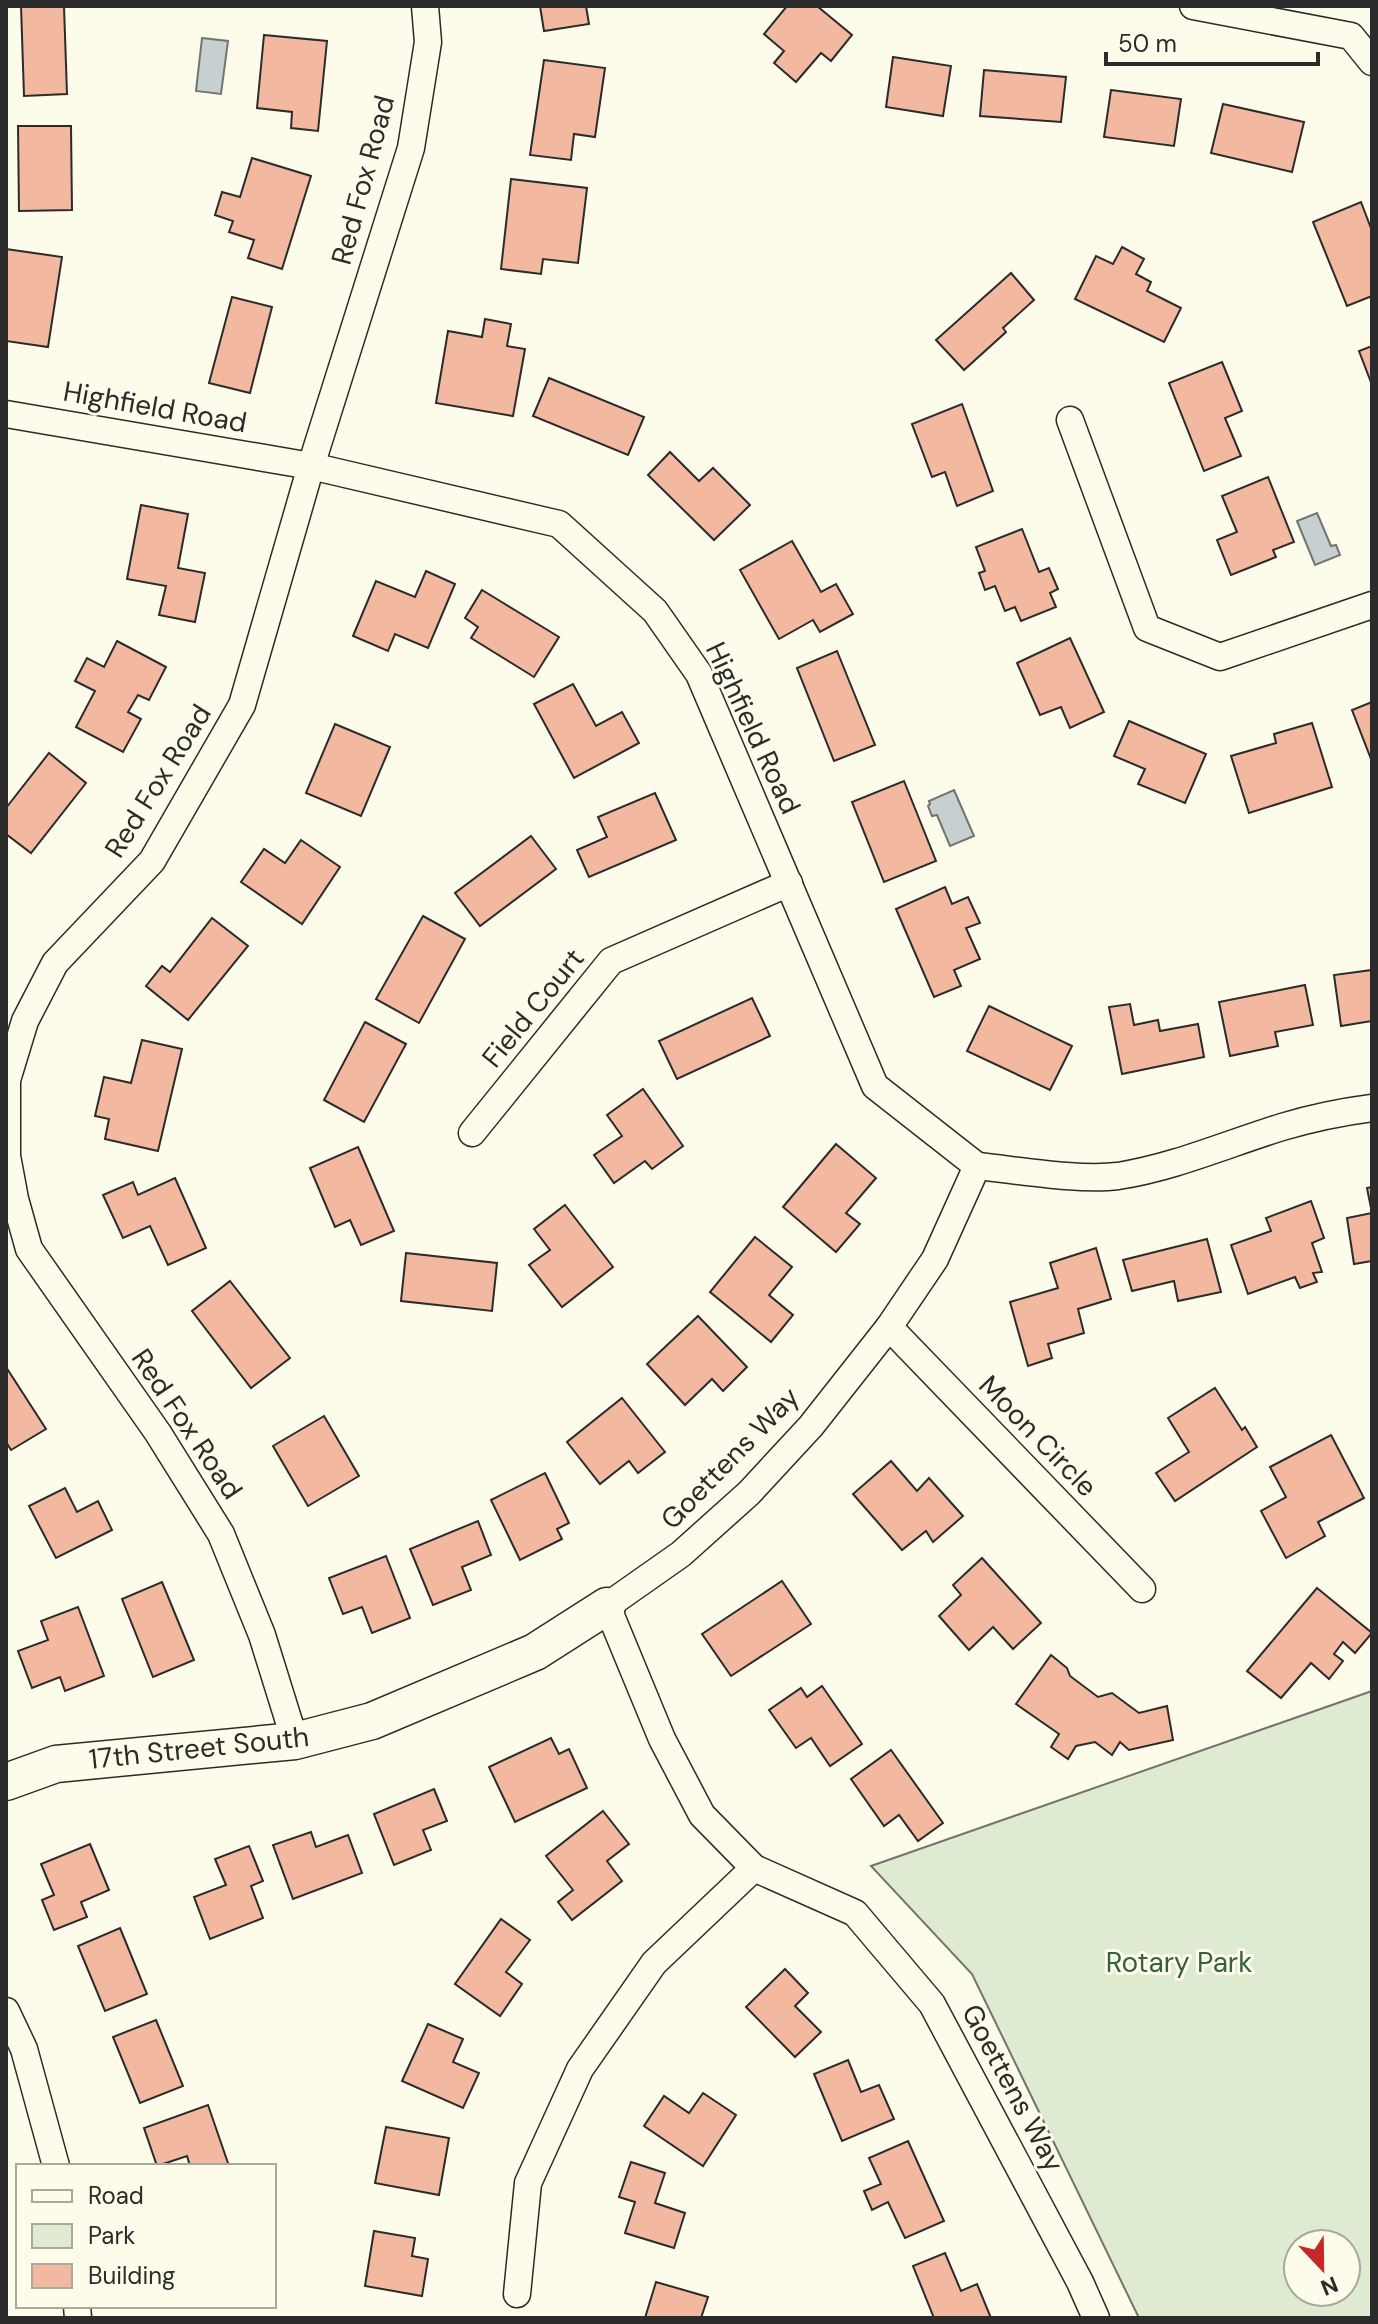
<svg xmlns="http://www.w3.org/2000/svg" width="1378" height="2324" font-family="'DM Sans',sans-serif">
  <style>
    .green { fill: #deebd1; stroke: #74746e; stroke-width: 2; fill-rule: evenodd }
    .water { fill: #c7d0d0; stroke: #74746e; stroke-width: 2 }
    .building { fill: #f2b8a0; stroke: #2b2b2b; stroke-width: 2 }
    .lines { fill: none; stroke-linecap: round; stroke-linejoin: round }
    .street-casing { stroke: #2b2b2b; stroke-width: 29 }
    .secondary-casing { stroke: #2b2b2b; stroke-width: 39 }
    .street { stroke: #fdfbea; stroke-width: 26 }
    .secondary { stroke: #fdfbea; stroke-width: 36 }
    .labels { text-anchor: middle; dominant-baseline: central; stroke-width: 6; stroke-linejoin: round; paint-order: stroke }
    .street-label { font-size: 28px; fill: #2b2b2b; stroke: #fdfbea }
    .park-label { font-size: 28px; fill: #34623c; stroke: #fdfbea }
  </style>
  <rect width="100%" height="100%" fill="#fdfbea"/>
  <path class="green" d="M 1372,1691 L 1372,2318 L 1139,2318 L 972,1974 L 871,1866 ZM 1298,2244 L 1346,2244 L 1346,2292 L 1298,2292 Z"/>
  <g class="water">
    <polygon points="202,38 228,41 221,94 196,91"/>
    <polygon points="1317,513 1331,546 1336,545 1340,555 1315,565 1297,521"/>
    <polygon points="954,790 974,836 950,846 937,815 932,816 928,806 930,804 929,801"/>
  </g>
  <g class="building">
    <polygon points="21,6 64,6 67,94 24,96"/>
    <polygon points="540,6 586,6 589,24 544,31"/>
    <polygon points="787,6 817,6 852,35 831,61 821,53 796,82 774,63 784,51 764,34"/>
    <polygon points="264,35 327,41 318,131 291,128 292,112 257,108"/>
    <polygon points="893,57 951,66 943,116 886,107"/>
    <polygon points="544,60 605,68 595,137 574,134 571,160 530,155"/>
    <polygon points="984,70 1066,77 1061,122 980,116"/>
    <polygon points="1111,90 1181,99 1174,146 1104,137"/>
    <polygon points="1223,104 1304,122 1292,172 1211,153"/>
    <polygon points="18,126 71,126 72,210 19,211"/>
    <polygon points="252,158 311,176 282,269 248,258 254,240 229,232 233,221 215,215 222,192 240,197"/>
    <polygon points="511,179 587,188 578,263 543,259 541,274 501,269"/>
    <polygon points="1361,202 1372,231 1372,296 1347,306 1313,222"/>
    <polygon points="1122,247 1144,259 1136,274 1151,282 1147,291 1181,308 1164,342 1075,299 1096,256 1113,264"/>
    <polygon points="6,249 62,257 48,347 6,341"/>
    <polygon points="1011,273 1034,300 1003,328 1006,332 964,370 936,340"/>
    <polygon points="232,297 272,307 250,393 209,383"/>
    <polygon points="485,319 511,324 507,346 525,349 513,416 436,403 448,331 482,337"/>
    <polygon points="1372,346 1372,385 1359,351"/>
    <polygon points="1222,362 1242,411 1225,418 1241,456 1204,471 1169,383"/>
    <polygon points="549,378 644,417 628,455 533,416"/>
    <polygon points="962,404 993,491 957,506 945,472 932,477 912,424"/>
    <polygon points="670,452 699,481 713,468 750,505 714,540 648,475"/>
    <polygon points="1268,477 1294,542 1273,550 1276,557 1231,575 1217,540 1237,532 1222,496"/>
    <polygon points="141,505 188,514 178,568 205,573 195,622 159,615 166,586 127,579"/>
    <polygon points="1022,529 1039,572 1049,568 1058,589 1050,593 1056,607 1021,621 1015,607 1005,611 995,586 985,590 979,573 985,571 976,547"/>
    <polygon points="792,541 821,592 836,584 853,614 820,632 813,620 779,639 740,570"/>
    <polygon points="426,571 455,584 428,648 395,634 388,651 353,636 376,581 415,597"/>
    <polygon points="482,590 559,637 534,677 471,638 478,627 465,618"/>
    <polygon points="1070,638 1104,712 1070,728 1061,707 1040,715 1017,663"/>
    <polygon points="117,641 166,667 149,700 138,695 128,712 141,719 123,752 76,727 95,691 75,681 87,658 104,667"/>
    <polygon points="837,651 875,745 834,761 797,668"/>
    <polygon points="573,684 596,726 622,712 639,743 574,778 534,704"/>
    <polygon points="1372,702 1372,759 1371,759 1352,710"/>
    <polygon points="1129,721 1206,754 1185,803 1138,784 1145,769 1114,756"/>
    <polygon points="1312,723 1332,787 1249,813 1231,756 1276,743 1274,734"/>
    <polygon points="335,724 390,747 361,816 306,793"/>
    <polygon points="49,753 86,783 31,853 6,834 6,808"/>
    <polygon points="904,781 936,861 884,882 852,802"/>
    <polygon points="655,793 676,840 589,877 577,850 607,837 598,817"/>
    <polygon points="531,836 556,869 480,926 455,893"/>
    <polygon points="301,840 340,867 302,924 241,882 264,849 285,863"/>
    <polygon points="945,887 952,904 968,897 980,923 966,928 980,959 954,970 961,986 934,997 896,909"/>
    <polygon points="423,916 465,939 419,1023 376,999"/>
    <polygon points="212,918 248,946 188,1020 146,986 162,966 170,972"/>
    <polygon points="1372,970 1372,1021 1341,1026 1334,975"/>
    <polygon points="1305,985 1313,1025 1275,1032 1278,1046 1230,1056 1219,1002"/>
    <polygon points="752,998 770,1036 677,1079 659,1041"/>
    <polygon points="1130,1004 1134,1025 1158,1020 1160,1031 1198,1024 1204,1057 1122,1074 1109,1007"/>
    <polygon points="989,1006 1072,1046 1050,1090 967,1051"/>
    <polygon points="365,1022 406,1044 364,1122 324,1100"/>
    <polygon points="142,1040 182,1049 158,1151 105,1139 109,1119 95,1116 104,1077 131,1083"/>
    <polygon points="643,1089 683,1146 652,1169 645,1161 614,1183 594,1155 622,1136 607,1115"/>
    <polygon points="836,1144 876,1178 846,1213 860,1224 836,1252 783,1207"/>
    <polygon points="358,1147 394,1231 361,1245 350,1220 335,1227 310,1168"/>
    <polygon points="175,1178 206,1248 168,1265 150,1226 123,1238 103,1195 133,1182 138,1195"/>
    <polygon points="1372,1187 1372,1261 1354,1264 1347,1218 1372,1213 1367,1188"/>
    <polygon points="1311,1201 1324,1238 1312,1243 1322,1272 1313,1273 1317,1282 1300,1288 1295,1277 1248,1294 1231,1245 1271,1231 1266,1218"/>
    <polygon points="565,1205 613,1267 562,1307 529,1265 550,1250 534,1229"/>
    <polygon points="755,1237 792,1267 769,1295 793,1315 771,1342 710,1292"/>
    <polygon points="1207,1239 1221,1292 1178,1301 1174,1281 1132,1291 1123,1260"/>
    <polygon points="1096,1248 1111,1299 1078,1309 1084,1333 1048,1344 1052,1358 1028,1366 1010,1302 1058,1288 1050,1263"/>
    <polygon points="406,1253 497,1263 492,1311 401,1301"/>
    <polygon points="230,1281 290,1358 251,1388 192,1311"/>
    <polygon points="698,1316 747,1367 723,1391 712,1379 685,1405 647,1364"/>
    <polygon points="6,1367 46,1429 11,1450 6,1442"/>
    <polygon points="1215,1388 1242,1430 1245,1427 1257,1447 1175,1501 1156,1473 1189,1452 1168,1418"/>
    <polygon points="622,1398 665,1452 638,1473 629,1461 600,1484 567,1442"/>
    <polygon points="324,1416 359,1476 308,1506 273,1446"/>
    <polygon points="1331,1435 1364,1498 1318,1522 1325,1536 1286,1558 1261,1511 1286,1497 1270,1467"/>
    <polygon points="891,1461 917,1491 929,1478 963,1516 933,1542 926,1531 902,1550 853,1494"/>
    <polygon points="545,1473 569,1523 557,1529 562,1539 520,1560 491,1500"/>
    <polygon points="65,1488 77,1512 98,1501 112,1530 56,1558 29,1506"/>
    <polygon points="478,1521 491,1555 462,1567 471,1590 433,1605 410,1549"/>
    <polygon points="386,1556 410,1618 372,1633 362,1607 343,1614 329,1578"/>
    <polygon points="982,1558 1041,1623 1013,1649 993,1627 969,1650 939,1616 961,1595 953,1585"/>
    <polygon points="782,1581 811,1624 731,1676 702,1634"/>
    <polygon points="162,1582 194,1660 153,1677 122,1599"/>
    <polygon points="1317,1588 1372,1633 1355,1653 1343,1642 1334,1654 1343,1661 1329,1679 1311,1663 1281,1698 1247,1671"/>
    <polygon points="78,1607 104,1676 65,1691 60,1677 32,1688 18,1651 48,1640 41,1621"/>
    <polygon points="1051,1655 1067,1668 1070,1676 1098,1697 1112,1693 1139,1713 1167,1706 1173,1740 1129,1750 1120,1742 1112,1755 1095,1742 1076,1746 1068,1759 1051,1747 1059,1734 1016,1704"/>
    <polygon points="822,1686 862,1744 830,1766 811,1738 796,1748 769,1710 801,1688 807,1697"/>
    <polygon points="551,1738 559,1754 569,1749 587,1788 515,1822 489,1767"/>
    <polygon points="891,1750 943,1823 918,1841 899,1815 884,1826 851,1779"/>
    <polygon points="434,1789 447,1821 423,1830 431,1850 394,1865 374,1814"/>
    <polygon points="603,1811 629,1844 607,1861 622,1881 572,1920 558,1902 573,1890 546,1856"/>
    <polygon points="311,1832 316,1847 348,1835 362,1873 293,1899 273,1845"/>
    <polygon points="90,1844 109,1890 81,1902 87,1917 54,1930 42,1900 54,1895 41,1864"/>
    <polygon points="249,1846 263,1881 251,1886 263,1918 210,1939 194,1897 226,1885 215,1859"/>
    <polygon points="501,1919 530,1940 506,1972 522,1984 500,2016 455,1984"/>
    <polygon points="120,1928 147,1994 105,2011 78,1946"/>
    <polygon points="785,1969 808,1993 795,2006 821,2032 795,2057 746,2007"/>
    <polygon points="156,2020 183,2086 140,2103 113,2037"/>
    <polygon points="428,2024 463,2039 453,2062 479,2073 463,2108 402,2081"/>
    <polygon points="848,2060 861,2092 879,2085 894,2119 842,2141 814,2074"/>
    <polygon points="703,2093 736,2115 703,2166 644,2126 664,2096 689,2113"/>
    <polygon points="208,2105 229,2166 190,2166 187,2156 157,2166 144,2128"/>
    <polygon points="386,2127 449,2138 439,2195 375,2183"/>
    <polygon points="908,2141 944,2221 905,2238 888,2202 872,2210 864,2191 881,2184 869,2158"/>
    <polygon points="631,2162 665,2173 655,2203 685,2213 674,2248 625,2233 635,2202 619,2197"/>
    <polygon points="374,2231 415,2238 412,2256 428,2259 422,2296 365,2286"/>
    <polygon points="945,2253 961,2291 977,2284 991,2318 934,2318 913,2266"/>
    <polygon points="656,2282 708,2297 701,2318 645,2318"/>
  </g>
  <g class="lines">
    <g class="street-casing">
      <g id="street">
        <polyline points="1193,6 1351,36 1372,62"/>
        <polyline points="6,414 311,466 559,524 655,611 699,674 875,1086 977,1166"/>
        <polyline points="1070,420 1147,628 1220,657 1372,605"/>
        <polyline points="472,1133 611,961 789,883"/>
        <polyline points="977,1166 935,1259 889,1327 811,1426 749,1493 681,1554 607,1606 662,1739 702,1815 754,1868 855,1913 932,2004 1080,2282 1096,2318"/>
        <path d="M 977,1166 C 1017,1170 1079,1181 1118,1176 C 1175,1167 1227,1144 1282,1127 C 1312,1118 1341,1112 1372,1108"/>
        <polyline points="889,1327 1142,1589"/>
        <polyline points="295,1741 262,1635 221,1534 158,1433 29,1249 15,1199 7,1156 7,1080 25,1021 55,963 152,861 242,705 311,466 411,148 428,42 425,6"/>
        <polyline points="6,2011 24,2049 56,2166"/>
        <polyline points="517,2294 528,2183 580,2069 654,1963 754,1868"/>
        <polyline points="77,2306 78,2318"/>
      </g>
    </g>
    <g class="secondary-casing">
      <polyline id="secondary" points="6,1782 56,1764 295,1741 372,1721 535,1652 607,1606"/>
    </g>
    <use href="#street" class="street"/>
    <use href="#secondary" class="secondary"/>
  </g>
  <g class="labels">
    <g class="street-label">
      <text transform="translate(363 180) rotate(-75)">Red Fox Road</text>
      <text transform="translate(155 407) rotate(10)">Highfield Road</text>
      <text transform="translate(753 728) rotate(65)">Highfield Road</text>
      <text transform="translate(158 781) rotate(-58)">Red Fox Road</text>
      <text transform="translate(533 1008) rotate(-51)">Field Court</text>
      <text transform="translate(187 1424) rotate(56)">Red Fox Road</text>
      <text transform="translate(1038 1436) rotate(46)">Moon Circle</text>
      <text transform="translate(730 1458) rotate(-46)">Goettens Way</text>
      <text transform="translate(199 1748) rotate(-6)">17th Street South</text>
      <text transform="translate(1013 2088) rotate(62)">Goettens Way</text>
    </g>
    <g class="park-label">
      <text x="1179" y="1962">Rotary Park</text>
    </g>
  </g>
  <rect width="1378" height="2324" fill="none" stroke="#2b2b2b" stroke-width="16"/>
  <rect x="16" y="2164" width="260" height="144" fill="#fdfbea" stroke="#a9a89e" stroke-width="2"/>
  <rect x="32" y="2190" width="40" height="12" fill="#fdfbea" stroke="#a9a89e" stroke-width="2"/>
  <text x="88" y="2204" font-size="24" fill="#2b2b2b">Road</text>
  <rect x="32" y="2224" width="40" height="24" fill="#deebd1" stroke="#a9a89e" stroke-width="2"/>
  <text x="88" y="2244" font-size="24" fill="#2b2b2b">Park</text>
  <rect x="32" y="2264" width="40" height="24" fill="#f2b8a0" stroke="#a9a89e" stroke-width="2"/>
  <text x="88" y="2284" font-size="24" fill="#2b2b2b">Building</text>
  <g transform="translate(1322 2268) rotate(158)"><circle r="38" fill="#fdfbea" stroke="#a9a89e" stroke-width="2"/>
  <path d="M0-6L14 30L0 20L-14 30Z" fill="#c62828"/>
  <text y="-12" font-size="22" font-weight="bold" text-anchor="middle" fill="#2b2b2b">N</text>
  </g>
  <path d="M1106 52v12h212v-12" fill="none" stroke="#2b2b2b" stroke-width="4"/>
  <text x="1118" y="52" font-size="24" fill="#2b2b2b" stroke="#fdfbea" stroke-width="6" paint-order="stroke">50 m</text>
</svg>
